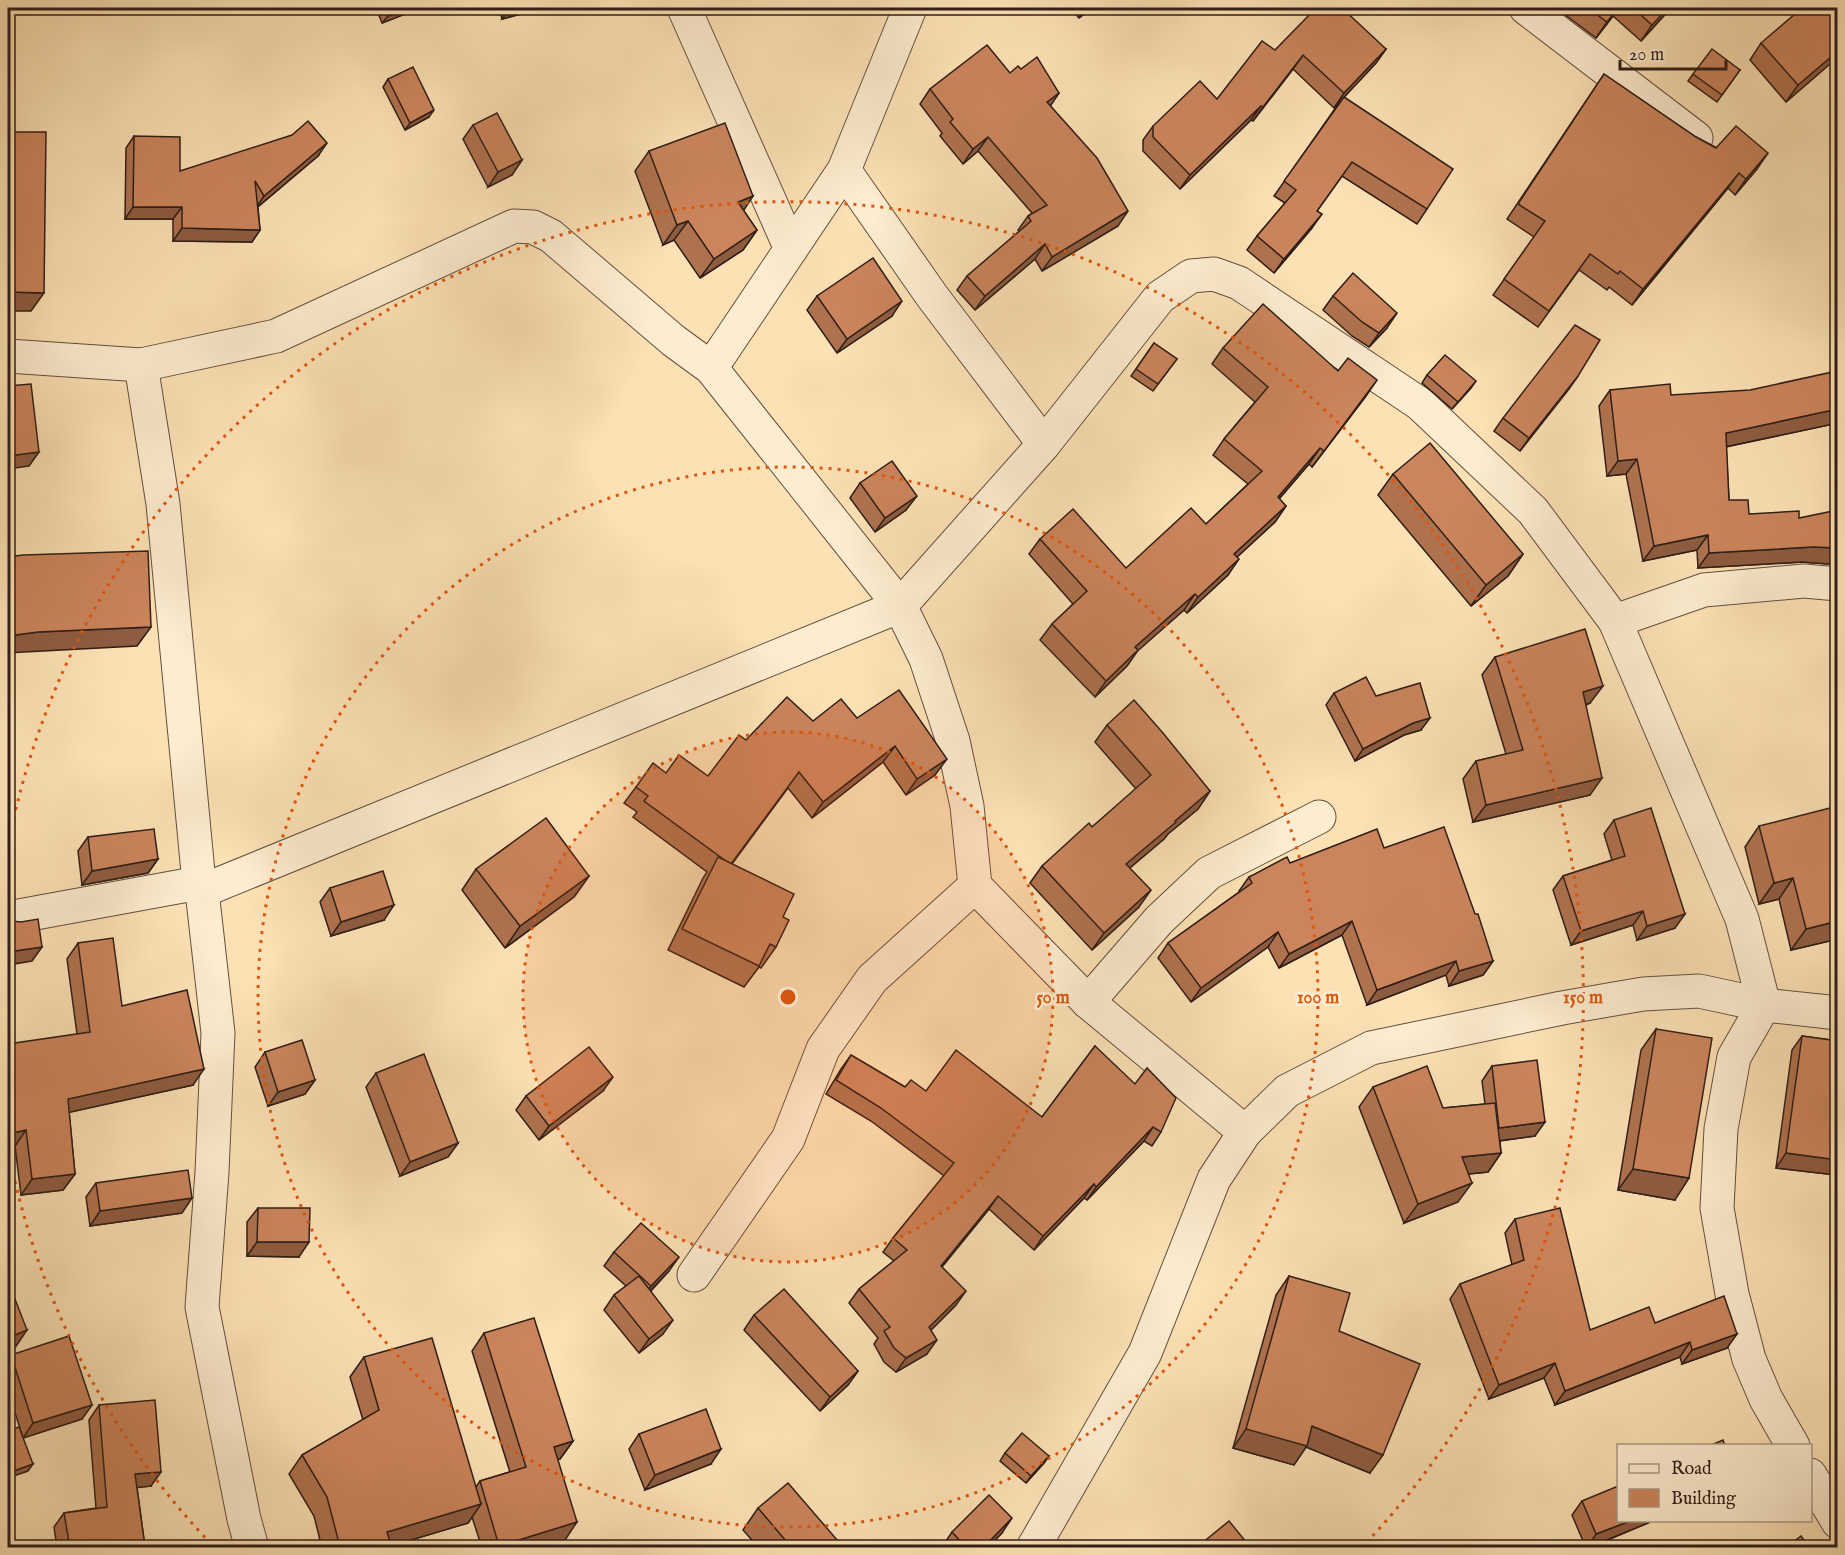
<svg xmlns="http://www.w3.org/2000/svg" width="1845" height="1555" font-family="'IM FELL English',serif">
  <style>
    .lines { fill: none; stroke-linecap: round; stroke-linejoin: round }
    .street-casing { stroke: #624f3e; stroke-width: 35 }
    .street { stroke: #fdeccf; stroke-width: 33 }
    .wall { fill: #af724f; stroke: #2f1e17; stroke-width: 1.5 }
    .shaded-wall { fill: #8e5c40; stroke: #2f1e17; stroke-width: 1.5 }
    .building { fill: #cb845c; stroke: #2f1e17; stroke-width: 1.5 }
    .ring { fill: none; stroke: #df560d; stroke-width: 3; stroke-dasharray: 3 6 }
    .centre { fill: #df560d; stroke: #fdeccf; stroke-width: 3 }
    .ring-label { font-size: 18px; text-anchor: middle; font-weight: bold; fill: #df560d; stroke: #fdeccf; stroke-width: 5; stroke-linejoin: round; paint-order: stroke }
  </style>
  <rect width="100%" height="100%" fill="#fce1b5"/>
  <filter id="stains"><feTurbulence type="fractalNoise" baseFrequency=".00333" numOctaves="4"/><feColorMatrix values="0 0 0 0 .2 0 0 0 0 .09 0 0 0 0 .02 0 0 0 .5 -.17"/></filter>
  <radialGradient id="worn" r=".72"><stop offset=".6" stop-color="#630" stop-opacity="0"/><stop offset="1" stop-color="#630" stop-opacity=".3"/></radialGradient>
  <g class="lines">
    <g class="street-casing">
      <g id="street">
        <polyline points="684,8 791,249"/>
        <polyline points="1526,8 1696,138"/>
        <polyline points="844,170 932,296 1044,444"/>
        <polyline points="8,356 141,365 276,336 514,226 533,227 551,236 674,341 711,368 900,606 926,659 953,741 967,806 975,886 1088,1002 1245,1132"/>
        <polyline points="141,365 163,504 199,883 202,891 218,1033 212,1172 202,1307 244,1519 252,1548"/>
        <polyline points="711,368 844,170 910,8"/>
        <polyline points="1615,621 1704,590 1804,581 1838,584"/>
        <polyline points="202,891 900,606 1044,444 1160,297 1191,276 1214,274 1239,283 1420,404 1533,511 1615,621 1742,919 1764,1005 1734,1057 1721,1129 1717,1208 1732,1294 1749,1359 1766,1399 1793,1446"/>
        <polyline points="8,918 199,883"/>
        <polyline points="1088,1002 1159,920 1209,873 1319,817"/>
        <polyline points="694,1275 788,1139 823,1049 872,979 975,886"/>
        <polyline points="1810,1475 1838,1522"/>
        <polyline points="1033,1548 1145,1353 1214,1179 1245,1132 1287,1091 1371,1048 1562,1008 1643,994 1699,991 1764,1005 1838,1013"/>
      </g>
    </g>
    <use href="#street" class="street"/>
  </g>
  <g class="wall">
    <polygon points="213,8 228,8 215,13"/>
    <polygon points="376,8 417,8 415,10 382,23"/>
    <polygon points="499,8 543,8 502,19"/>
    <polygon points="1070,8 1092,8 1079,18"/>
    <polygon points="1556,8 1671,8 1641,41 1613,16 1596,38"/>
    <polygon points="1761,43 1838,57 1786,102 1750,60"/>
    <polygon points="1386,49 1376,63 1344,97 1427,209 1417,224 1342,176 1317,211 1312,228 1274,273 1247,250 1257,236 1285,203 1274,196 1341,100 1334,108 1293,69 1253,121 1251,120 1180,189 1143,151 1143,140 1153,126 1217,99 1275,50"/>
    <polygon points="1021,69 1059,93 1050,105 1118,226 1042,271 1035,259 975,310 957,290 967,276 1019,232 1018,230 1028,216 1032,213 978,151 963,164 940,136 942,133 920,104 930,89 1010,73"/>
    <polygon points="1740,70 1717,102 1688,81 1693,74"/>
    <polygon points="1604,74 1696,137 1757,169 1735,195 1728,188 1632,305 1609,287 1607,290 1579,270 1538,327 1493,295 1534,237 1507,219"/>
    <polygon points="388,79 429,117 405,130 383,87"/>
    <polygon points="473,125 522,160 512,175 488,187 463,139"/>
    <polygon points="134,136 180,171 318,156 258,207 260,230 252,242 173,241 173,219 125,219 126,148"/>
    <polygon points="649,151 743,210 757,230 743,250 700,278 674,240 663,245 635,171"/>
    <polygon points="817,296 892,316 837,353 807,310"/>
    <polygon points="1333,296 1387,328 1369,347 1352,336 1323,310"/>
    <polygon points="1154,343 1177,359 1153,391 1131,376"/>
    <polygon points="1223,348 1366,396 1312,467 1309,464 1279,499 1286,506 1275,522 1237,557 1228,575 1187,613 1184,610 1138,650 1127,666 1095,697 1040,640 1052,624 1073,604 1029,554 1040,539 1126,568 1206,524 1248,484 1213,455 1224,439 1255,402 1212,364"/>
    <polygon points="1427,375 1471,388 1452,409 1422,383"/>
    <polygon points="1578,376 1520,451 1494,431 1503,418"/>
    <polygon points="1610,390 1671,395 1838,423 1726,447 1729,500 1749,514 1799,518 1828,564 1802,562 1698,568 1697,550 1643,561 1626,474 1607,476 1599,406"/>
    <polygon points="1393,474 1523,554 1508,576 1471,606 1378,495"/>
    <polygon points="860,483 906,510 875,532 850,498"/>
    <polygon points="1495,657 1590,703 1586,705 1590,795 1473,822 1463,779 1476,761 1506,754 1482,675"/>
    <polygon points="1334,693 1376,696 1421,730 1404,735 1355,761 1326,705"/>
    <polygon points="857,718 935,775 906,795 883,762 812,818 788,788 732,864 783,917 776,947 761,968 759,967 744,987 668,950 703,878 707,872 633,817 637,812 624,803 636,787 666,773 708,776 746,740 813,721"/>
    <polygon points="1107,725 1210,791 1198,809 1168,834 1164,839 1130,868 1139,907 1092,950 1030,883 1042,866 1092,827 1136,789 1095,742"/>
    <polygon points="1614,820 1675,928 1637,940 1633,925 1571,945 1553,890 1563,876 1612,860 1604,834"/>
    <polygon points="1759,826 1838,939 1791,950 1779,899 1759,904 1745,847"/>
    <polygon points="88,837 158,859 148,873 82,885 78,851"/>
    <polygon points="1384,848 1493,961 1483,975 1449,986 1446,975 1367,1005 1342,935 1279,968 1268,947 1191,1002 1158,958 1168,943 1239,892 1239,891 1249,877 1290,863"/>
    <polygon points="476,869 589,876 574,897 505,948 462,890"/>
    <polygon points="330,888 384,920 331,936 320,902"/>
    <polygon points="78,943 122,1006 193,1085 69,1112 75,1174 63,1190 21,1195 15,1146 77,1034 67,959"/>
    <polygon points="1656,1029 1675,1200 1618,1190 1641,1050"/>
    <polygon points="1802,1036 1838,1041 1838,1173 1836,1175 1776,1168 1792,1050"/>
    <polygon points="1095,1046 1161,1132 1152,1146 1144,1141 1087,1200 1084,1198 1034,1250 989,1209 942,1267 956,1305 931,1330 927,1354 896,1372 884,1362 874,1344 878,1338 849,1303 859,1289 894,1261 883,1252 893,1238 944,1176 871,1121 826,1094 841,1069 851,1055 905,1087 1042,1117"/>
    <polygon points="265,1052 315,1080 305,1094 268,1106 255,1067"/>
    <polygon points="1492,1066 1535,1136 1500,1141 1501,1153 1488,1172 1468,1174 1458,1202 1404,1223 1359,1107 1373,1087 1443,1108 1485,1104 1482,1081"/>
    <polygon points="376,1073 458,1143 448,1157 400,1176 366,1087"/>
    <polygon points="603,1091 539,1140 516,1110 526,1096"/>
    <polygon points="96,1183 182,1213 90,1226 86,1197"/>
    <polygon points="258,1208 299,1257 247,1256 247,1222"/>
    <polygon points="1838,1210 1838,1236 1835,1236"/>
    <polygon points="1515,1219 1590,1330 1655,1323 1727,1348 1682,1364 1680,1357 1555,1405 1544,1378 1489,1399 1450,1299 1460,1284 1512,1265 1505,1233"/>
    <polygon points="614,1252 669,1271 651,1291 663,1334 639,1353 604,1310 614,1295 626,1286 604,1266"/>
    <polygon points="1289,1276 1339,1331 1370,1473 1306,1447 1294,1465 1233,1448 1276,1295"/>
    <polygon points="754,1315 858,1371 848,1385 820,1411 744,1330"/>
    <polygon points="484,1333 573,1441 560,1459 558,1459 565,1540 541,1548 482,1548 472,1517 468,1523 391,1546 392,1548 322,1548 314,1516 289,1474 302,1455 363,1420 350,1377 364,1357 476,1487 480,1481 510,1472 472,1351"/>
    <polygon points="11,1355 82,1419 23,1438 8,1390 8,1360"/>
    <polygon points="99,1405 151,1486 137,1487 145,1547 145,1548 57,1548 54,1527 64,1513 96,1508 89,1420"/>
    <polygon points="639,1434 711,1464 645,1490 629,1449"/>
    <polygon points="1005,1453 1049,1456 1044,1463 1026,1483 1000,1461"/>
    <polygon points="1582,1501 1648,1523 1589,1548 1586,1548 1572,1515"/>
    <polygon points="758,1508 844,1548 759,1548 743,1530"/>
    <polygon points="952,1532 1002,1533 987,1548 943,1548 942,1547"/>
  </g>
  <g class="shaded-wall">
    <polygon points="218,8 228,8 215,13"/>
    <polygon points="408,8 417,8 415,10 382,23 388,16"/>
    <polygon points="510,8 543,8 502,19"/>
    <polygon points="1086,8 1092,8 1079,18"/>
    <polygon points="1619,8 1613,16 1596,38 1607,22"/>
    <polygon points="1668,8 1671,8 1641,41 1652,25"/>
    <polygon points="1386,49 1376,63 1334,108 1344,93"/>
    <polygon points="1838,51 1838,57 1786,102 1798,85"/>
    <polygon points="1303,55 1293,69 1253,121 1263,107"/>
    <polygon points="1059,93 1049,108 1047,102"/>
    <polygon points="1261,106 1251,120 1180,189 1190,175"/>
    <polygon points="434,110 429,117 405,130 410,123"/>
    <polygon points="988,137 978,151 963,164 973,149"/>
    <polygon points="327,143 318,156 255,209 264,196"/>
    <polygon points="1768,153 1757,169 1735,195 1746,179"/>
    <polygon points="522,160 512,175 488,187 498,172"/>
    <polygon points="1739,173 1728,188 1632,305 1643,289"/>
    <polygon points="753,196 740,216 738,202"/>
    <polygon points="133,207 182,207 173,219 125,219"/>
    <polygon points="1128,211 1118,226 1042,271 1052,257"/>
    <polygon points="1322,214 1312,228 1274,273 1284,259"/>
    <polygon points="688,221 674,240 663,245 677,225"/>
    <polygon points="182,228 260,230 252,242 173,241"/>
    <polygon points="757,230 743,250 700,278 714,259"/>
    <polygon points="1045,244 1035,259 975,310 985,296"/>
    <polygon points="8,292 44,293 31,311 8,311"/>
    <polygon points="902,301 892,316 837,353 847,339"/>
    <polygon points="1397,313 1387,328 1369,347 1379,333"/>
    <polygon points="1578,376 1569,389 1520,451 1529,438"/>
    <polygon points="1377,380 1366,396 1312,467 1324,451"/>
    <polygon points="1476,381 1471,388 1452,409"/>
    <polygon points="1838,409 1838,423 1715,449 1726,433"/>
    <polygon points="1320,448 1309,464 1267,513 1278,497"/>
    <polygon points="39,452 29,466 8,469 8,456"/>
    <polygon points="1637,459 1626,474 1607,476 1618,461"/>
    <polygon points="917,496 906,510 875,532 885,518"/>
    <polygon points="1286,506 1275,522 1223,570 1234,554"/>
    <polygon points="1708,535 1697,550 1643,561 1654,546"/>
    <polygon points="1813,547 1838,548 1838,562 1828,564 1802,562 1698,568 1709,553"/>
    <polygon points="1523,554 1508,576 1471,606 1486,585"/>
    <polygon points="1239,559 1228,575 1187,613 1198,597"/>
    <polygon points="1195,594 1184,610 1124,663 1135,647"/>
    <polygon points="151,627 137,646 24,652 8,653 8,636 38,632"/>
    <polygon points="1138,650 1127,666 1095,697 1106,681"/>
    <polygon points="1603,686 1590,703 1570,710 1583,692"/>
    <polygon points="1430,718 1421,730 1404,735 1355,761 1363,749 1413,723"/>
    <polygon points="895,746 883,762 812,818 823,802"/>
    <polygon points="947,759 935,775 906,795 917,779"/>
    <polygon points="1602,778 1590,795 1473,822 1486,805"/>
    <polygon points="1210,791 1198,809 1168,834 1164,839 1114,881 1126,864 1175,821"/>
    <polygon points="158,859 148,873 82,885 92,871"/>
    <polygon points="589,876 574,897 505,948 520,926"/>
    <polygon points="1793,878 1779,899 1759,904 1774,883"/>
    <polygon points="1151,890 1139,907 1092,950 1104,933"/>
    <polygon points="394,905 384,920 331,936 341,922"/>
    <polygon points="1643,911 1633,925 1571,945 1581,931"/>
    <polygon points="1685,914 1675,928 1637,940 1647,926"/>
    <polygon points="1352,921 1342,935 1279,968 1289,954"/>
    <polygon points="1838,921 1838,939 1791,950 1806,929"/>
    <polygon points="1278,932 1268,947 1191,1002 1201,988"/>
    <polygon points="42,947 32,961 8,965 8,952"/>
    <polygon points="1456,961 1446,975 1367,1005 1377,990"/>
    <polygon points="1493,961 1483,975 1449,986 1459,971"/>
    <polygon points="204,1069 193,1085 57,1115 68,1099"/>
    <polygon points="613,1077 603,1091 539,1140 549,1126"/>
    <polygon points="315,1080 305,1094 268,1106 278,1092"/>
    <polygon points="1545,1122 1535,1136 1489,1142 1499,1128"/>
    <polygon points="1153,1127 1144,1141 1087,1200 1096,1187"/>
    <polygon points="26,1130 15,1146 8,1147 8,1134"/>
    <polygon points="458,1143 448,1157 400,1176 410,1162"/>
    <polygon points="1501,1153 1488,1172 1448,1176 1462,1157"/>
    <polygon points="1786,1153 1838,1160 1838,1173 1836,1175 1776,1168"/>
    <polygon points="1633,1169 1689,1178 1675,1200 1618,1190"/>
    <polygon points="75,1174 63,1190 21,1195 32,1179"/>
    <polygon points="1472,1183 1458,1202 1404,1223 1418,1204"/>
    <polygon points="1094,1184 1084,1198 1034,1250 1043,1236"/>
    <polygon points="998,1196 989,1209 931,1280 941,1266"/>
    <polygon points="192,1198 182,1213 90,1226 100,1211"/>
    <polygon points="257,1242 309,1242 299,1257 247,1256"/>
    <polygon points="679,1257 669,1271 641,1300 651,1286"/>
    <polygon points="966,1291 956,1305 920,1341 929,1327"/>
    <polygon points="673,1320 663,1334 639,1353 649,1339"/>
    <polygon points="27,1330 12,1352 8,1353 8,1338"/>
    <polygon points="1737,1334 1727,1348 1682,1364 1692,1350"/>
    <polygon points="937,1340 927,1354 896,1372 906,1358"/>
    <polygon points="1690,1342 1680,1357 1555,1405 1565,1391"/>
    <polygon points="1555,1363 1544,1378 1489,1399 1499,1385"/>
    <polygon points="858,1371 848,1385 820,1411 830,1397"/>
    <polygon points="92,1405 82,1419 23,1438 33,1423"/>
    <polygon points="1312,1426 1383,1455 1370,1473 1306,1447 1294,1465 1233,1448 1246,1429"/>
    <polygon points="573,1441 560,1459 541,1465 554,1447"/>
    <polygon points="721,1449 711,1464 645,1490 655,1475"/>
    <polygon points="1049,1456 1044,1463 1026,1483 1031,1476"/>
    <polygon points="33,1464 28,1471 8,1478 8,1473"/>
    <polygon points="161,1472 151,1486 124,1489 135,1474"/>
    <polygon points="481,1504 468,1523 384,1548 387,1532"/>
    <polygon points="1012,1518 1002,1533 987,1548 983,1548"/>
    <polygon points="1630,1521 1650,1521 1648,1523 1587,1548 1596,1534"/>
    <polygon points="577,1522 565,1540 541,1548 499,1548 499,1546"/>
  </g>
  <g class="building">
    <polygon points="384,8 408,8 388,16"/>
    <polygon points="1316,8 1342,8 1386,49 1344,93 1303,55 1263,107 1261,106 1190,175 1153,137 1153,126 1200,81 1217,99 1262,41 1275,50"/>
    <polygon points="1588,8 1618,8 1607,22"/>
    <polygon points="1633,8 1668,8 1652,25"/>
    <polygon points="1802,8 1838,8 1838,51 1798,85 1761,43"/>
    <polygon points="987,45 1010,73 1018,66 1021,69 1037,57 1059,93 1047,102 1097,158 1128,211 1052,257 1045,244 985,296 967,276 1031,221 1028,216 1047,205 988,137 973,149 950,122 953,119 930,89"/>
    <polygon points="1712,49 1740,70 1722,95 1693,74"/>
    <polygon points="413,67 434,110 410,123 388,79"/>
    <polygon points="1604,74 1696,137 1716,148 1736,126 1768,153 1746,179 1739,173 1643,289 1620,271 1618,274 1590,254 1549,311 1504,279 1545,221 1518,204"/>
    <polygon points="1344,97 1453,169 1427,209 1352,162 1317,211 1322,214 1284,259 1257,236 1296,190 1284,181"/>
    <polygon points="497,113 522,160 498,172 473,125"/>
    <polygon points="308,121 327,143 264,196 255,181 260,230 182,228 182,207 133,207 134,136 180,137 180,171 292,135"/>
    <polygon points="725,123 753,196 738,202 757,230 714,259 688,221 677,225 649,151"/>
    <polygon points="8,132 46,132 44,293 8,292"/>
    <polygon points="873,258 902,301 847,339 817,296"/>
    <polygon points="1353,273 1397,313 1379,333 1362,322 1333,296"/>
    <polygon points="1263,304 1338,371 1348,358 1377,380 1324,451 1320,448 1278,497 1286,506 1234,554 1239,559 1198,597 1195,594 1135,647 1138,650 1106,681 1052,624 1087,591 1040,539 1073,509 1126,568 1191,508 1206,524 1262,471 1224,439 1268,387 1223,348"/>
    <polygon points="1575,325 1600,340 1578,376 1529,438 1503,418"/>
    <polygon points="1154,343 1177,359 1158,384 1136,369"/>
    <polygon points="1445,355 1476,381 1458,402 1427,375"/>
    <polygon points="1837,371 1838,409 1726,433 1729,500 1748,500 1749,514 1799,511 1799,518 1838,510 1838,548 1813,547 1709,553 1708,535 1654,546 1637,459 1618,461 1610,390 1670,384 1671,395 1750,390"/>
    <polygon points="31,384 39,452 8,456 8,386"/>
    <polygon points="1430,443 1523,554 1486,585 1393,474"/>
    <polygon points="892,461 917,496 885,518 860,483"/>
    <polygon points="148,551 151,627 38,632 8,636 8,557 23,555"/>
    <polygon points="1585,629 1603,686 1583,692 1602,778 1486,805 1476,761 1523,750 1495,657"/>
    <polygon points="1366,677 1376,696 1420,683 1430,718 1413,723 1363,749 1334,693"/>
    <polygon points="899,690 947,759 917,779 895,746 823,802 799,772 731,864 726,861 644,801 648,796 636,787 653,763 666,773 679,755 708,776 739,735 746,740 787,697 813,721 841,699 857,718"/>
    <polygon points="1134,700 1163,733 1210,791 1175,821 1176,822 1126,864 1151,890 1104,933 1042,866 1089,823 1092,827 1151,775 1107,725"/>
    <polygon points="1838,806 1838,921 1806,929 1793,878 1774,883 1759,826"/>
    <polygon points="1651,808 1685,914 1647,926 1643,911 1581,931 1563,876 1625,856 1614,820"/>
    <polygon points="546,818 589,876 520,926 476,869"/>
    <polygon points="1444,827 1475,914 1478,914 1493,961 1459,971 1456,961 1377,990 1352,921 1289,954 1278,932 1201,988 1168,943 1252,883 1249,877 1287,857 1290,863 1377,829 1384,848"/>
    <polygon points="154,829 158,859 92,871 88,837"/>
    <polygon points="718,857 794,894 783,917 789,920 776,947 770,944 759,966 682,929"/>
    <polygon points="383,871 394,905 341,922 330,888"/>
    <polygon points="8,918 12,921 21,922 38,919 42,947 8,952"/>
    <polygon points="113,938 122,1006 187,990 204,1069 68,1099 75,1174 32,1179 26,1130 8,1134 8,1044 90,1032 78,943"/>
    <polygon points="1656,1029 1712,1038 1689,1178 1633,1169"/>
    <polygon points="1802,1036 1838,1041 1838,1160 1786,1153"/>
    <polygon points="302,1040 315,1080 278,1092 265,1052"/>
    <polygon points="1095,1046 1135,1084 1147,1068 1176,1098 1161,1132 1153,1127 1096,1187 1094,1184 1043,1236 998,1196 941,1266 966,1291 929,1327 937,1340 906,1358 894,1348 884,1331 890,1327 859,1289 907,1250 893,1238 954,1163 881,1108 836,1080 851,1055 905,1087 911,1080 926,1091 956,1050 1042,1117"/>
    <polygon points="589,1047 613,1077 549,1126 526,1096"/>
    <polygon points="424,1054 458,1143 410,1162 376,1073"/>
    <polygon points="1537,1060 1545,1122 1499,1128 1492,1066"/>
    <polygon points="1427,1066 1443,1108 1495,1103 1501,1153 1462,1157 1472,1183 1418,1204 1373,1087"/>
    <polygon points="188,1170 192,1198 100,1211 96,1183"/>
    <polygon points="258,1208 310,1208 309,1242 257,1242"/>
    <polygon points="1560,1208 1590,1330 1649,1307 1655,1323 1724,1296 1737,1334 1692,1350 1690,1342 1565,1391 1555,1363 1499,1385 1460,1284 1524,1260 1515,1219"/>
    <polygon points="641,1223 679,1257 651,1286 614,1252"/>
    <polygon points="639,1276 673,1320 649,1339 614,1295"/>
    <polygon points="1289,1276 1350,1293 1339,1331 1420,1364 1383,1455 1312,1426 1307,1446 1246,1429"/>
    <polygon points="8,1281 27,1330 8,1338"/>
    <polygon points="784,1289 858,1371 830,1397 754,1315"/>
    <polygon points="534,1318 573,1441 554,1447 577,1522 499,1546 480,1481 526,1467 484,1333"/>
    <polygon points="69,1336 92,1405 33,1423 11,1355"/>
    <polygon points="432,1338 481,1504 387,1532 392,1548 325,1548 339,1543 327,1497 302,1455 379,1410 364,1357"/>
    <polygon points="155,1400 161,1472 135,1474 145,1547 139,1548 70,1548 64,1513 107,1507 99,1405"/>
    <polygon points="706,1409 721,1449 655,1475 639,1434"/>
    <polygon points="19,1427 33,1464 8,1473 8,1431"/>
    <polygon points="1022,1433 1049,1456 1031,1476 1005,1453"/>
    <polygon points="1723,1440 1725,1446 1709,1446"/>
    <polygon points="788,1483 844,1548 792,1548 758,1508"/>
    <polygon points="1618,1486 1618,1521 1630,1521 1596,1534 1582,1501"/>
    <polygon points="989,1495 1012,1518 983,1548 967,1548 952,1532"/>
    <polygon points="1229,1521 1251,1548 1196,1548"/>
    <polygon points="1801,1536 1810,1548 1785,1548"/>
    <polygon points="1346,1542 1351,1548 1339,1548"/>
  </g>
  <circle cx="788" cy="997" r="265" fill="#df560d" fill-opacity=".12"/>
  <g class="ring">
    <circle cx="788" cy="997" r="265"/>
    <circle cx="788" cy="997" r="530"/>
    <path d="M211 1544A795 795 0 0 1 8 1149M8 845A795 795 0 1 1 1365 1544"/>
  </g>
  <circle cx="788" cy="997" r="9" class="centre"/>
  <g class="ring-label">
    <text x="1053" y="1003">50 m</text>
    <text x="1318" y="1003">100 m</text>
    <text x="1583" y="1003">150 m</text>
  </g>
  <rect width="1845" height="1555" fill="none" stroke="#fce1b5" stroke-width="30"/>
  <rect x="9" y="9" width="1827" height="1537" fill="none" stroke="#2f1e17" stroke-width="3"/>
  <rect x="15" y="15" width="1815" height="1525" fill="none" stroke="#2f1e17" stroke-width="1.5"/>
  <rect x="1617" y="1444" width="195" height="78" fill="#fdeccf" stroke="#ab9a85" stroke-width="1.5"/>
  <rect x="1629" y="1464" width="30" height="9" fill="#fdeccf" stroke="#ab9a85" stroke-width="1.5"/>
  <text x="1671" y="1474" font-size="18" fill="#2f1e17">Road</text>
  <rect x="1629" y="1489" width="30" height="18" fill="#cb845c" stroke="#ab9a85" stroke-width="1.5"/>
  <text x="1671" y="1504" font-size="18" fill="#2f1e17">Building</text>
  <path d="M1620 60v9h106v-9" fill="none" stroke="#2f1e17" stroke-width="3"/>
  <text x="1629" y="60" font-size="18" fill="#2f1e17" stroke="#fdeccf" stroke-width="4.5" paint-order="stroke">20 m</text>
  <rect width="100%" height="100%" filter="url(#stains)"/>
  <rect width="100%" height="100%" fill="url(#worn)"/>
</svg>
